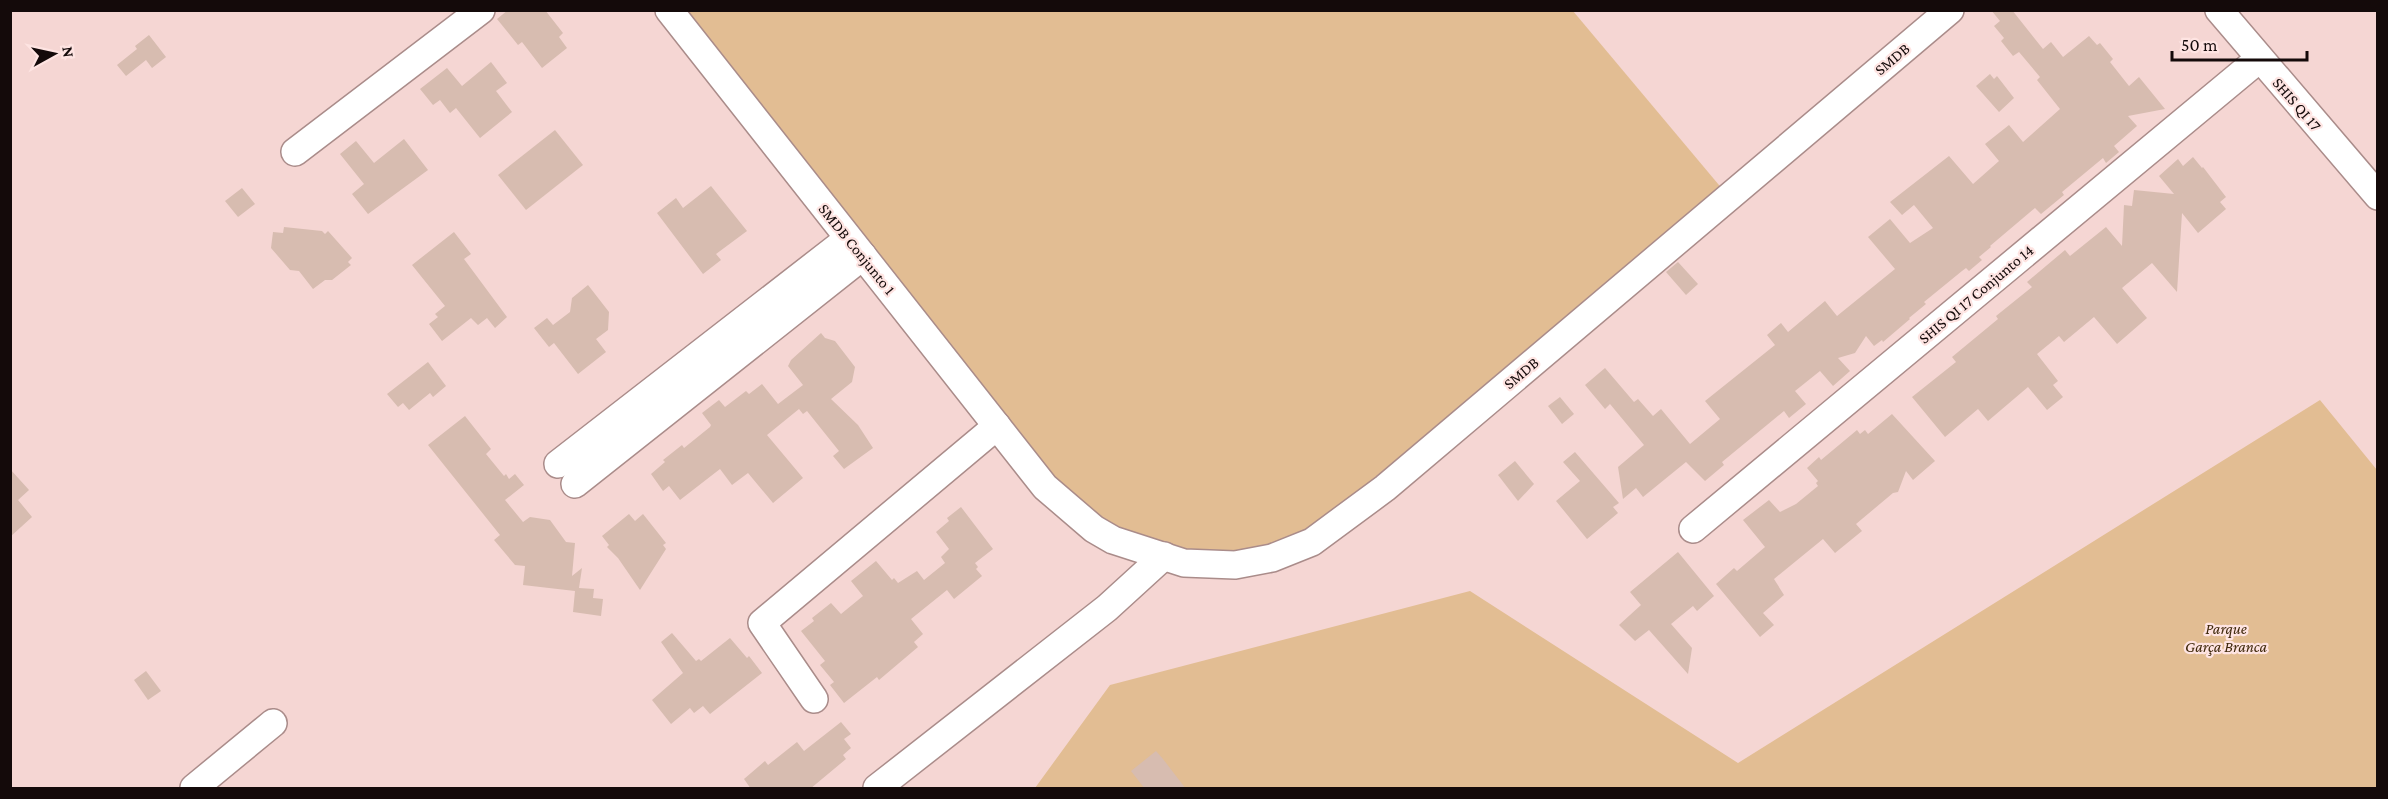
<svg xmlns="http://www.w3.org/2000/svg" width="2388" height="799" font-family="'Crimson Pro',serif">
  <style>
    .green { fill: #e2bd93 }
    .building { fill: #d7bcb0 }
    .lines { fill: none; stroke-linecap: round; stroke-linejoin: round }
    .minor-casing { stroke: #aa8c8a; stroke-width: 30 }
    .minor { stroke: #fff; stroke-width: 27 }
    .labels { text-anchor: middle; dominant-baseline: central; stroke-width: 4.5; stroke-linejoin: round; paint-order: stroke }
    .street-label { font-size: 16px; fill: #140a0a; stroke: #fee4e2 }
    .park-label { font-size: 16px; font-style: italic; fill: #3f280b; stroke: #fee4e2 }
  </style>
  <rect width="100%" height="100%" fill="#f5d6d3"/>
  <g class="green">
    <polygon points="668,11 1573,11 1729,197 1312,542 1235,565 1094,529"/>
    <polygon points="2320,400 2377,470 2377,788 1035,788 1110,685 1470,591 1738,763"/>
  </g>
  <g class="building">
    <polygon points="508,10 545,10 563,33 559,37 567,48 542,68 522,42 518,45 497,19"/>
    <polygon points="1991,10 2012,10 2043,49 2051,42 2063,57 2089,36 2097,45 2100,43 2113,59 2110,62 2129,86 2139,77 2165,109 2128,116 2137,126 2114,146 2119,152 2106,163 2103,158 2062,192 2064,195 2041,214 2035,208 1990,246 1991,247 1979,257 1982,260 1969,271 1966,268 1962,271 1924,302 1926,304 1909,318 1910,319 1883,342 1882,340 1874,346 1866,336 1855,353 1838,358 1850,371 1833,386 1820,371 1795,391 1806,404 1789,418 1784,411 1722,462 1724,465 1705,481 1686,462 1643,497 1636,488 1623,499 1618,467 1644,445 1610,404 1605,409 1585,385 1605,368 1634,402 1638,399 1653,416 1661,409 1690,444 1720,419 1705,401 1775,345 1767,335 1781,323 1788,332 1825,301 1837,316 1895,269 1868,237 1890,219 1910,243 1933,228 1914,205 1902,215 1890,202 1949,156 1973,184 1999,161 1985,144 2009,125 2023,142 2060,109 2037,80 2040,77 2019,52 2013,56 2001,41 2004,38 1994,26 2000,21"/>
    <polygon points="149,35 166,57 152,68 146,60 126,76 117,65 137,49 135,46"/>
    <polygon points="491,62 507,83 496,91 512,112 480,138 456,108 450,113 440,100 433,105 420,89 447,68 462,86"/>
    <polygon points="1990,74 1994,79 1997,76 2014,98 1999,112 1976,86"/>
    <polygon points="555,130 583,165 526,210 498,175"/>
    <polygon points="404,139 428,170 368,214 352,194 364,184 340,154 356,141 374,163"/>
    <polygon points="2193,157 2202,168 2203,167 2226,197 2220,202 2226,209 2198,233 2182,213 2177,292 2152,263 2122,288 2147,318 2117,344 2094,317 2064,342 2059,336 2037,354 2058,381 2053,385 2063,397 2047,410 2028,387 1988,421 1978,409 1945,437 1912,397 1956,362 1952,357 1998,319 1996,316 2032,287 2027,282 2065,250 2070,256 2106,227 2122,246 2124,205 2132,206 2134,190 2174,194 2159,176 2178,159 2183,166"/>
    <polygon points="711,186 747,231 716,254 721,260 703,274 657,213 676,198 683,208"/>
    <polygon points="242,188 255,204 238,217 225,201"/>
    <polygon points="284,227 322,231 325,234 328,231 352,258 348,262 351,265 332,280 325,280 313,289 299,271 290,270 271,248 273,232 283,233"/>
    <polygon points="454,232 471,254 464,259 507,317 495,328 487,318 478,325 471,318 442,341 429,324 438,317 435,314 445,306 412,265"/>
    <polygon points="1678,262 1698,284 1686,295 1666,272"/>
    <polygon points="588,285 609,312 608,330 596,339 606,352 578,374 554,343 549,347 534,328 547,318 553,325 570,312 572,298"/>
    <polygon points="821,333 825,338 835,341 855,367 852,382 831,399 858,425 873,448 844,469 833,456 839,451 807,411 803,414 799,409 767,435 803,478 773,503 748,473 732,485 720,469 680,500 669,486 663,491 651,474 665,462 663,460 682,445 684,448 710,427 711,425 702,413 719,400 725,407 746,391 749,394 762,384 778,404 803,385 788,366 791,360"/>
    <polygon points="428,362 446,386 433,397 430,393 409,410 403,403 398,407 387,394"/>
    <polygon points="1560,397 1574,414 1562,424 1548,406"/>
    <polygon points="1892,414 1935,461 1913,480 1906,471 1898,492 1893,493 1856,524 1862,531 1835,553 1823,539 1774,579 1784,595 1763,613 1774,625 1760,637 1716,584 1734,568 1737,571 1765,547 1743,520 1769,500 1780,512 1796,504 1818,486 1816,483 1818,481 1807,468 1819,457 1821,460 1857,430 1860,434 1865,430 1868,434"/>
    <polygon points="465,416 491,449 486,454 504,476 506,474 509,479 515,474 524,485 505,500 523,522 530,517 550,520 566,542 575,543 572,576 582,568 579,588 594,589 593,598 603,599 601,616 573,612 575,591 523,585 525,566 515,565 494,540 500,535 428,445"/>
    <polygon points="1575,452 1619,503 1613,507 1618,513 1587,539 1556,501 1580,481 1563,462"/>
    <polygon points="1515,461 1534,484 1518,501 1498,475"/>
    <polygon points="10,469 29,490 18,500 32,517 10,537"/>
    <polygon points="961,507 993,549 975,563 978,567 976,569 982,576 954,599 947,590 911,619 923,634 914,642 918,647 879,680 877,677 844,703 830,685 834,682 820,665 825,661 801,631 814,621 812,618 831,603 841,614 863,596 851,581 876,561 892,580 894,578 898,583 917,571 924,580 945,563 941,557 949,549 936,532 949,521 947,518"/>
    <polygon points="629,514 635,521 643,514 666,543 663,545 666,549 640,590 618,558 607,547 609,545 602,536"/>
    <polygon points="1678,552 1714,596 1697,611 1693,606 1671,624 1692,648 1688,674 1649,630 1635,641 1619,625 1641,605 1630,592"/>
    <polygon points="672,633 696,661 699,659 701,661 730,638 747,658 749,656 762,673 710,714 703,706 694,713 690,708 671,724 652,700 683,673 661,642"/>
    <polygon points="146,671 161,691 148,700 134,680"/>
    <polygon points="841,722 851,734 844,739 851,748 843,755 846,759 810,789 751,789 744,779 765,761 768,765 797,742 804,751"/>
    <polygon points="1156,751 1163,759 1186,789 1145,789 1131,771"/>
  </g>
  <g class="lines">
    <g class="minor-casing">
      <g id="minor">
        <polyline points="669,10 1045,487 1094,529 1113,540 1184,563 1235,565 1272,558 1312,542 1385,488 1950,10"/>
        <polyline points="2219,10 2378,196"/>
        <polyline points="295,152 481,10"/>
        <polyline points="558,464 848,239"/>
        <polyline points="575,484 863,256"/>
        <polyline points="1693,529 2259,59"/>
        <polyline points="814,699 762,623 997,426"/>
        <polyline points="194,788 273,723"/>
        <polyline points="877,788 1107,608 1164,556"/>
      </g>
    </g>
    <use href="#minor" class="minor"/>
  </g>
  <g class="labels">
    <g class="street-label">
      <text transform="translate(1892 59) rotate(-40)">SMDB</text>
      <text transform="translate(2297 104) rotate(49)">SHIS QI 17</text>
      <text transform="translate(857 249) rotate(51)">SMDB Conjunto 1</text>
      <text transform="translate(1976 294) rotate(-40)">SHIS QI 17 Conjunto 14</text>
      <text transform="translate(1521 373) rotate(-40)">SMDB</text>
    </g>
    <g class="park-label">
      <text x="2226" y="628">Parque<tspan x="2226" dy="18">Garça Branca</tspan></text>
    </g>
  </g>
  <rect width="2388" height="799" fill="none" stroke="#140a0a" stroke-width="24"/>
  <g transform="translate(54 54) rotate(82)" stroke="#fee4e2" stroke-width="4.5" paint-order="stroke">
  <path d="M0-4.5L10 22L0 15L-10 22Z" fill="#140a0a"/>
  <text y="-9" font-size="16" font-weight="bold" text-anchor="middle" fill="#140a0a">N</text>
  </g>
  <path d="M2172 51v9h135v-9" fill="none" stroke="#140a0a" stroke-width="3"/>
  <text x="2181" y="51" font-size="18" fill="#140a0a" stroke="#fee4e2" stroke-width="4.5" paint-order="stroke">50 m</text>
</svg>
